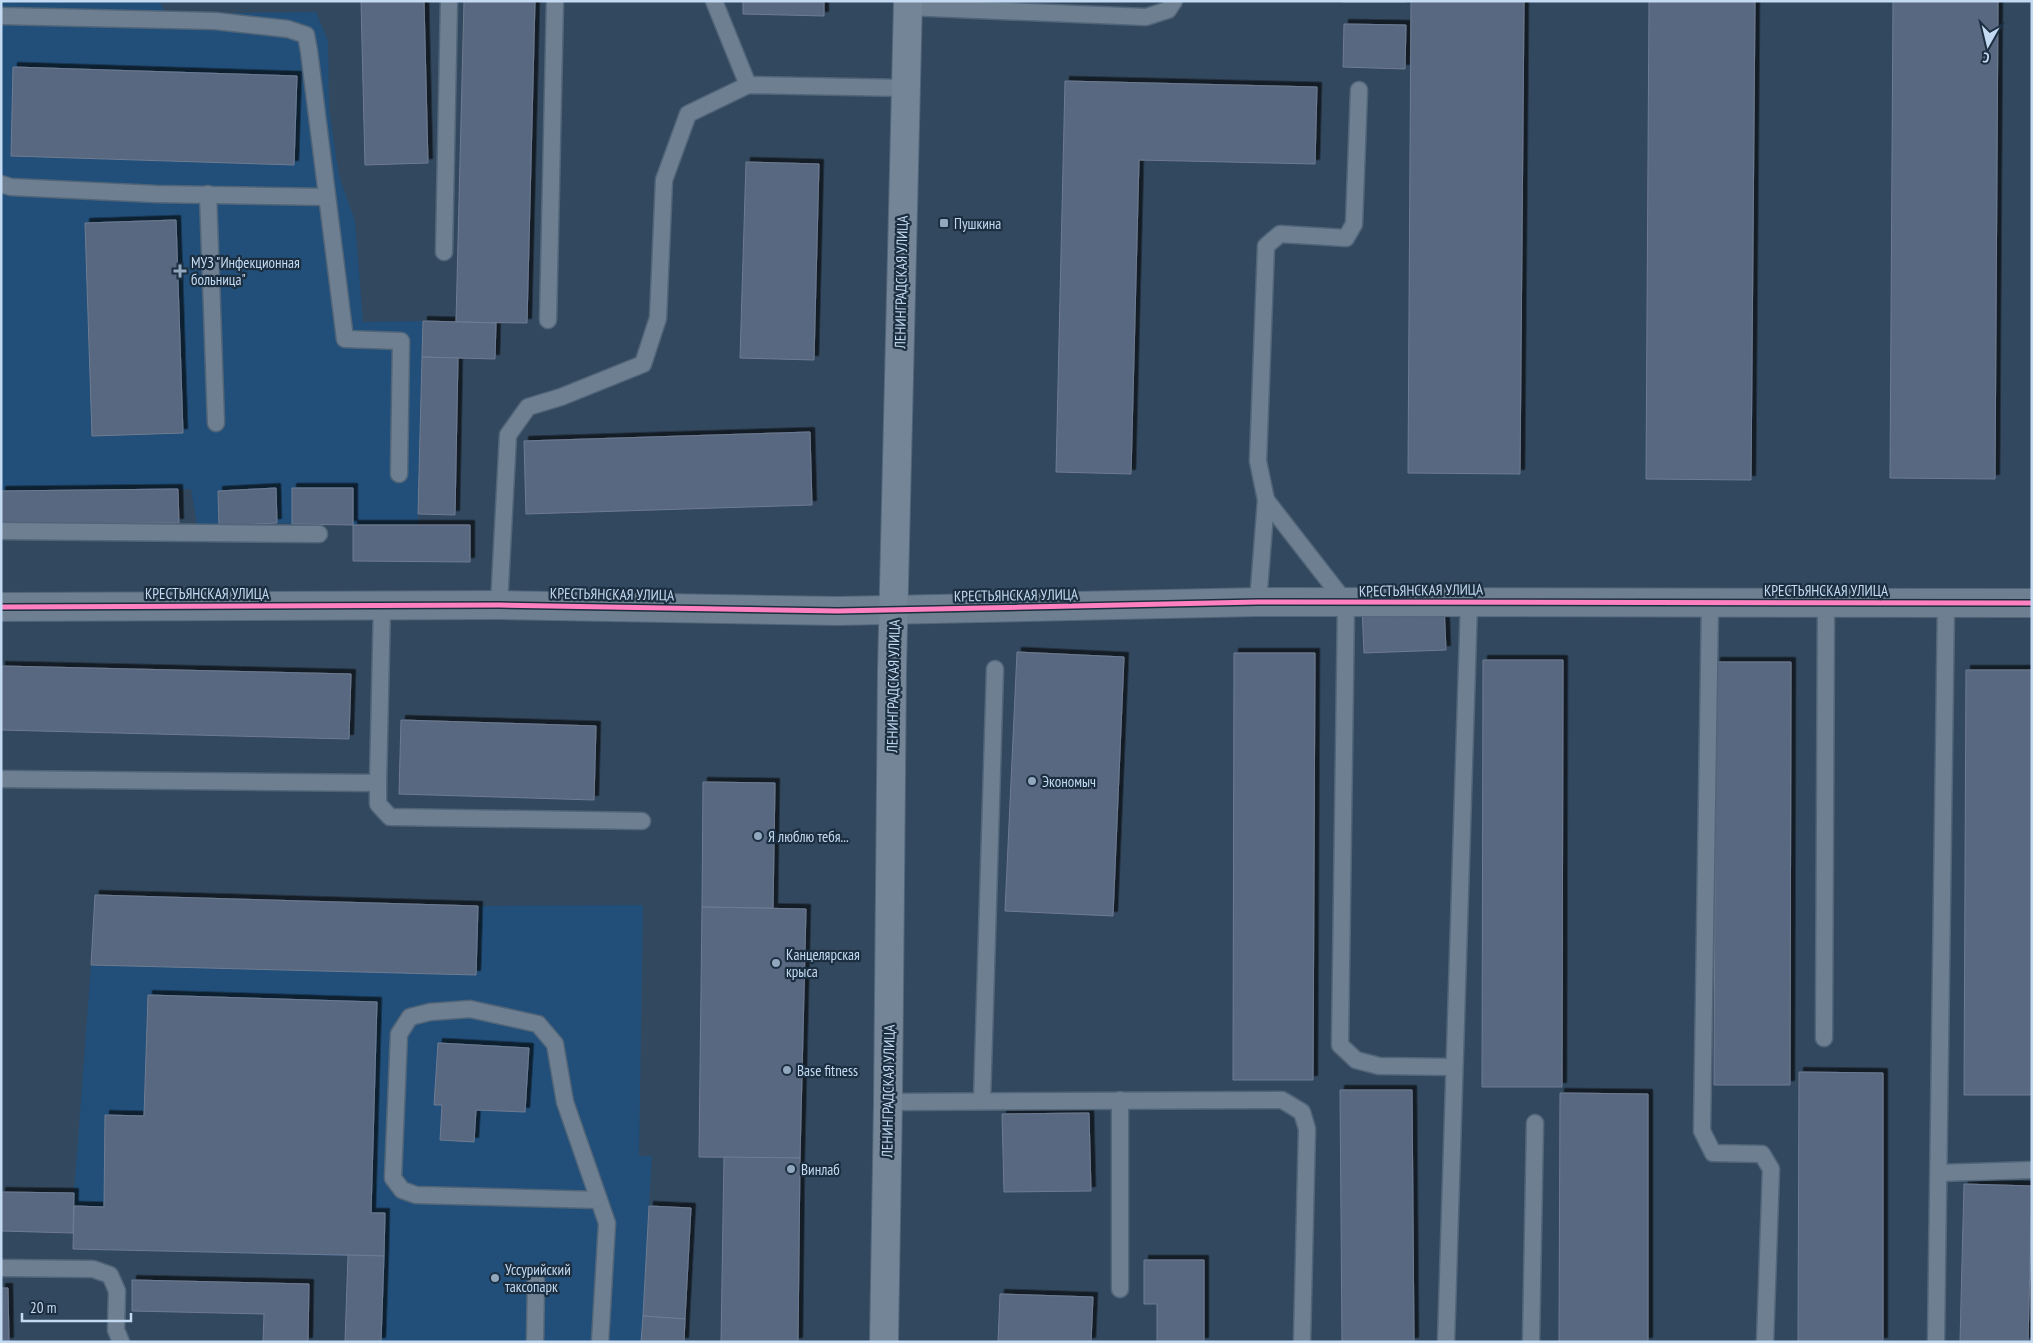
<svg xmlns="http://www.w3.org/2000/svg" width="2033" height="1343" font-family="'PT Sans Narrow',sans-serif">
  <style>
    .built { fill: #214f79 }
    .building { fill: #586781; stroke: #6f7c91; filter: url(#shadow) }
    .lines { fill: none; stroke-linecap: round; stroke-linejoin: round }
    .service-casing { stroke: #516579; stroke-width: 19 }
    .minor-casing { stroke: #516579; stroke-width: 30 }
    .trunk-casing { stroke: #516579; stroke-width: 30 }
    .service { stroke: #6e7f91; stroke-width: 16 }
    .minor { stroke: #6e7f91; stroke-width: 28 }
    .trunk { stroke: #748597; stroke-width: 28 }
    .cycleway-casing { stroke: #1c2f41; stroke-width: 8 }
    .cycleway { stroke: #ff80c0; stroke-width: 5 }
    .poi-dot { fill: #90a7be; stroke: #1c2f41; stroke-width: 2 }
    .labels { text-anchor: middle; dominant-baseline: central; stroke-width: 4.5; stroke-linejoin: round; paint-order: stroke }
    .poi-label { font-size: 15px; fill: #c3daf2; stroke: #1c2f41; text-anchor: start }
    .street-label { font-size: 15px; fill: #c3daf2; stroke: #1c2f41 }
  </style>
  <defs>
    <filter id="shadow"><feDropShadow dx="4.5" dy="-4.5" stdDeviation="0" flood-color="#0009"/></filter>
  </defs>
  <rect width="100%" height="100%" fill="#32485e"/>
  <g class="built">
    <polygon points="1,1 160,1 165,14 316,12 328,41 329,109 339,176 355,221 363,322 423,321 418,525 353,525 353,488 292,488 292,524 277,523 276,488 218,491 219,526 197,526 191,489 1,491"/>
    <polygon points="95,895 478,906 643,905 639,1156 652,1156 649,1205 691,1208 684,1342 381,1342 384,1257 73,1249 73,1233 1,1231 1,1192 74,1193 91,965"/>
  </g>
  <g class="building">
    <polygon points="361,1 424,1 428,163 365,165"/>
    <polygon points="464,1 535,1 527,323 456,322"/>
    <polygon points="743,1 824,1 824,16 743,14"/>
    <rect x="1343" y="1" width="63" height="1"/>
    <polygon points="1411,1 1524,1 1520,474 1408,473"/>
    <polygon points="1649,1 1755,1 1751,480 1646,479"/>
    <polygon points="1893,1 1998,1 1995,479 1890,478"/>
    <polygon points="1344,24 1406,25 1405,69 1343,67"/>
    <polygon points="13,67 297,76 294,165 11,156"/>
    <polygon points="1065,81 1317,87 1315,164 1139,160 1131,474 1056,472"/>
    <polygon points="746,162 819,164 814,360 740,358"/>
    <polygon points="176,220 183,433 92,436 85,223"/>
    <polygon points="423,321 496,323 495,359 422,357"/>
    <polygon points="422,357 458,358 455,515 418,514"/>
    <polygon points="810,432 812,505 526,514 524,441"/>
    <polygon points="276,488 277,523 219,526 218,491"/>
    <polygon points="292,488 353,488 353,525 292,524"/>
    <polygon points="178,489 179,523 1,524 1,491"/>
    <polygon points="353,525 470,525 470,562 353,561"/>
    <polygon points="1444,604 1446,650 1364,653 1362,607"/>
    <polygon points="1017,652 1124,657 1113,916 1005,911"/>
    <polygon points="1234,653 1315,653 1313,1080 1233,1080"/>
    <polygon points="1483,660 1563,660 1562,1087 1482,1087"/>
    <polygon points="1716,662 1791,662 1790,1085 1714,1085"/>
    <polygon points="1,666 351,674 349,739 1,730"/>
    <polygon points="1966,670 2032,670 2032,1095 1964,1095"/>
    <polygon points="401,720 596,726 594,800 399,794"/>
    <polygon points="703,782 775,783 773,908 702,907"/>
    <polygon points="95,895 478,906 476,975 91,965"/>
    <polygon points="702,907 806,909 800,1158 699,1157"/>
    <polygon points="148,995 377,1002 371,1213 385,1213 384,1256 73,1249 74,1206 104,1207 105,1115 144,1116"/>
    <polygon points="438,1043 529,1048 525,1112 476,1110 474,1142 440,1140 442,1105 434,1105"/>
    <polygon points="1799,1072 1883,1073 1883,1342 1798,1342"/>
    <polygon points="1340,1090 1412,1090 1414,1342 1342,1342"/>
    <polygon points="1560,1093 1648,1094 1648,1342 1559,1342"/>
    <polygon points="1089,1113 1091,1191 1004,1192 1002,1114"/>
    <polygon points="724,1157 800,1158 798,1342 721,1342"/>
    <polygon points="1964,1184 2032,1186 2028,1342 1960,1342"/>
    <polygon points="1,1192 74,1193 73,1233 1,1231"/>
    <polygon points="649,1206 691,1208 685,1319 643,1316"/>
    <polygon points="348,1255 384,1256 381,1342 345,1342"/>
    <polygon points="1144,1260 1204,1260 1204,1342 1157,1342 1157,1304 1144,1304"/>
    <polygon points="132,1280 309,1284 308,1342 263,1342 264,1314 132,1311"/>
    <polygon points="1,1288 8,1288 9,1342 1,1342"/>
    <polygon points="1000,1294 1093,1297 1091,1342 998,1342"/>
    <polygon points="643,1316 685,1319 684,1342 641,1342"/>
  </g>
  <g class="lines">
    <g class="service-casing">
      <g id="service">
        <polyline points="714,1 748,85"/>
        <polyline points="908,7 1146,17 1168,10 1174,1"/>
        <polyline points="1,16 215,21 288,29 306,35 309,51 345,339 401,341 399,474"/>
        <polyline points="1,184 11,187 156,194 327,197"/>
        <polyline points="208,194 216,423"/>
        <polyline points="444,252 449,1"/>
        <polyline points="548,320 555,1"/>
        <polyline points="1266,500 1346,603 1340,1045 1356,1060 1379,1066 1454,1067"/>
        <polyline points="1,531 319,534"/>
        <polyline points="1258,602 1266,500 1258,461 1266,246 1280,234 1346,238 1354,224 1359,90"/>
        <polyline points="1710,602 1702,1131 1713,1153 1762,1154 1771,1169 1765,1342"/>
        <polyline points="499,605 508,435 528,407 561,397 643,364 658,318 664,180 688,114 748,85 905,88"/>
        <polyline points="1,779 378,783 382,605"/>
        <polyline points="378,783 378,804 390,817 642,821"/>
        <polyline points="1824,1038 1826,602"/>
        <polyline points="982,1101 995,669"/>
        <polyline points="888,1102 1282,1100 1302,1112 1307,1129 1302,1342"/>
        <polyline points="1939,1173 2032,1170"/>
        <polyline points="599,1200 416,1195 402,1190 393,1178 399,1034 410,1017 430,1012 470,1009 538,1024 555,1044 565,1102 607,1223 600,1342"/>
        <polyline points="1,1268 93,1269 110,1275 117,1291 116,1330 121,1342"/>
        <polyline points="1120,1289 1120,1100"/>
        <polyline points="535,1342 536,1281"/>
        <polyline points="1446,1342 1469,602"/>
        <polyline points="1531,1342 1535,1123"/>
        <polyline points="1936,1342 1946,602"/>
      </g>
    </g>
    <g class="minor-casing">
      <polyline id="minor" points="1,607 499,605 838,611 1258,602 2032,603"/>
    </g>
    <g class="trunk-casing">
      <polyline id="trunk" points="884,1342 888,1102 892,670 908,1"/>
    </g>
    <use href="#service" class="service"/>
    <use href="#minor" class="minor"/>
    <use href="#trunk" class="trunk"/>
    <g class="cycleway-casing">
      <polyline id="cycleway" points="1,607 499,605 838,611 1258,602 2032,603"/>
    </g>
    <use href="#cycleway" class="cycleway"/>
  </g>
  <g class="poi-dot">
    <rect x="939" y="218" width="10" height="10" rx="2.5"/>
    <path d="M177.5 263.5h5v5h5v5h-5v5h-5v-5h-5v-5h5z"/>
    <circle cx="1032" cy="781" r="5"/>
    <circle cx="758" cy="836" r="5"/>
    <circle cx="776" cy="963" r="5"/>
    <circle cx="787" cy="1070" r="5"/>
    <circle cx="791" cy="1169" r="5"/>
    <circle cx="495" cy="1278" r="5"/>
  </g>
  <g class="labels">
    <g class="poi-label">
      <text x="954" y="223">Пушкина</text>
      <text x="191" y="262">МУЗ "Инфекционная<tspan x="191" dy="17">больница"</tspan></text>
      <text x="1042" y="781">Экономыч</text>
      <text x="768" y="836">Я люблю тебя...</text>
      <text x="786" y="954">Канцелярская<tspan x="786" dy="17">крыса</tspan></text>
      <text x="797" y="1070">Base fitness</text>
      <text x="801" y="1169">Винлаб</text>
      <text x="505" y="1269">Уссурийский<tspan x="505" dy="17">таксопарк</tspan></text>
    </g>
    <g class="street-label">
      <text transform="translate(901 282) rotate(-89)">ЛЕНИНГРАДСКАЯ УЛИЦА</text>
      <text transform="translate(1421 590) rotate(-1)">КРЕСТЬЯНСКАЯ УЛИЦА</text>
      <text x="1826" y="590">КРЕСТЬЯНСКАЯ УЛИЦА</text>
      <text x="207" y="593">КРЕСТЬЯНСКАЯ УЛИЦА</text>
      <text transform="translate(612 594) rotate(1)">КРЕСТЬЯНСКАЯ УЛИЦА</text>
      <text transform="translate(1016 595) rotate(-1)">КРЕСТЬЯНСКАЯ УЛИЦА</text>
      <text transform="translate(893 686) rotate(-89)">ЛЕНИНГРАДСКАЯ УЛИЦА</text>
      <text transform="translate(888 1091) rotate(-89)">ЛЕНИНГРАДСКАЯ УЛИЦА</text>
    </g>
  </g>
  <rect width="2033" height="1343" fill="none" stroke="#c3daf2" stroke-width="5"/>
  <g transform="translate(1988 45) rotate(188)" stroke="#1c2f41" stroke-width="4" paint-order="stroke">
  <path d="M0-4L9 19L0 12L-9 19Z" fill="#c3daf2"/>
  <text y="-8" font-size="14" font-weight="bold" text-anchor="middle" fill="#c3daf2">С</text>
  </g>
  <path d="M22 1313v8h109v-8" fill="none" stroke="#c3daf2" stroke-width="2.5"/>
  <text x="30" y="1313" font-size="15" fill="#c3daf2" stroke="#1c2f41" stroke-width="4" paint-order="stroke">20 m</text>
</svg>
